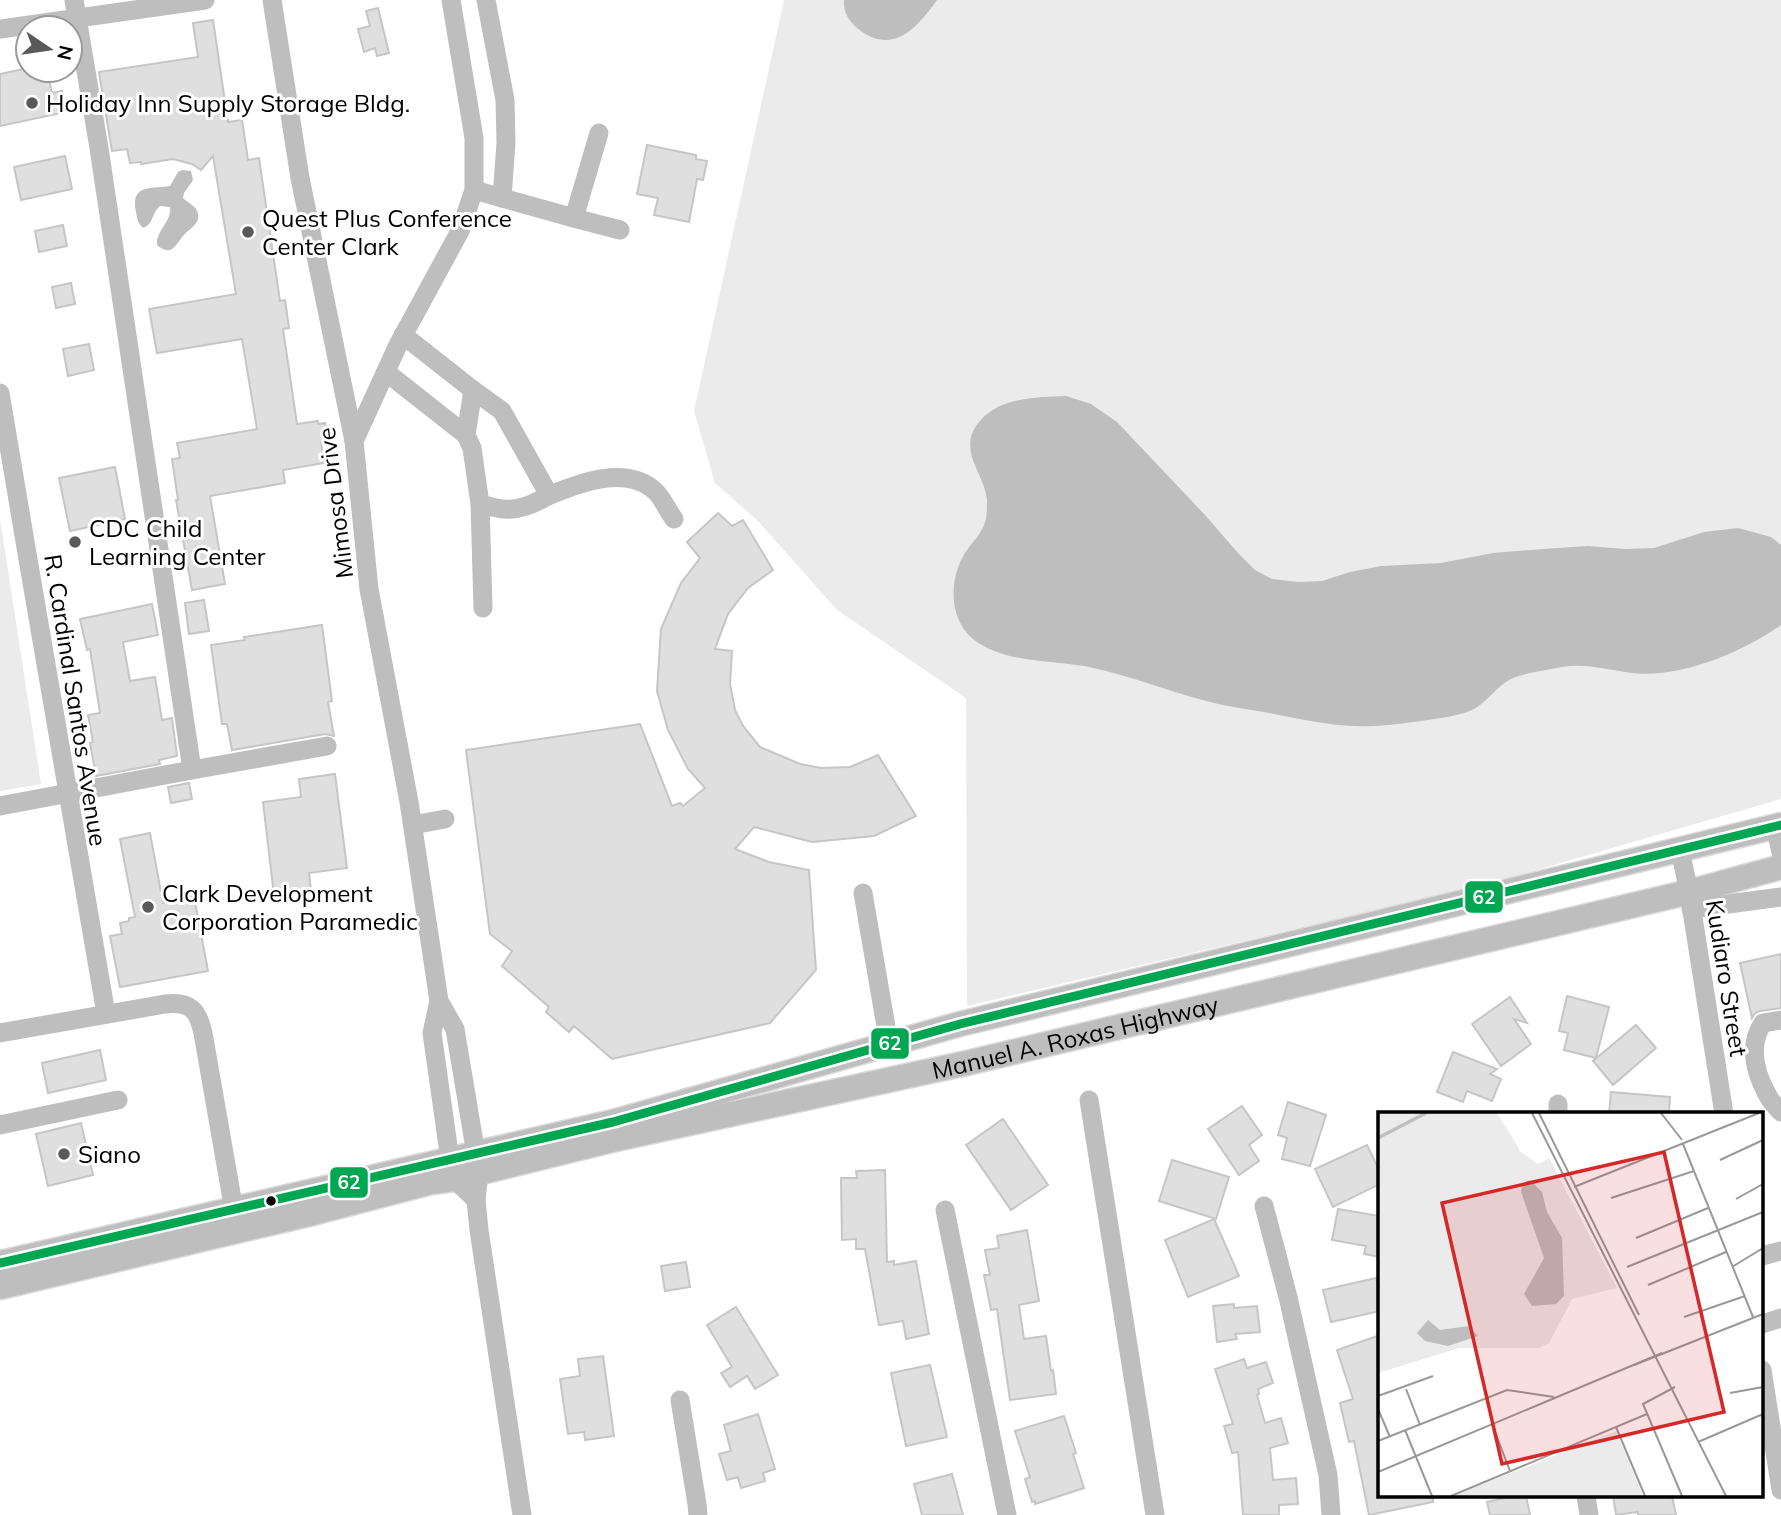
<svg xmlns="http://www.w3.org/2000/svg" width="1781" height="1515" font-family="Mulish,sans-serif">
  <style>
    .green { fill: #ebebeb }
    .water { fill: #bebebe }
    .building { fill: #dfdfdf; stroke: #c6c6c6; stroke-width: 2 }
    .lines { fill: none; stroke-linecap: round; stroke-linejoin: round }
    .major-casing { stroke: #dbdbdb; stroke-width: 27 }
    .minor { stroke: #bebebe; stroke-width: 19 }
    .major { stroke: #bebebe; stroke-width: 24 }
    .bus-1-casing { stroke: #fff; stroke-width: 14 }
    .bus-1 { stroke: #00a651; stroke-width: 9 }
    .poi-dot { fill: #595959; stroke: #fff; stroke-width: 2.5 }
    .bus-dot { fill: #000; stroke: #fff; stroke-width: 2.5 }
    .labels { text-anchor: middle; dominant-baseline: central; stroke-width: 6; stroke-linejoin: round; paint-order: stroke }
    .poi-label { font-size: 24px; fill: #000; stroke: #fff; text-anchor: start }
    .street-label { font-size: 24px; fill: #000; stroke: #fff }
    .inset-river { fill: none; stroke: #bebebe; stroke-width: 3.5 }
    .inset-road { fill: none; stroke: #999; stroke-width: 2 }
    .view { fill: #d62828; fill-opacity: 0.15; stroke: #d62828; stroke-width: 3.5 }
    .inset-edge { fill: none; stroke: #000; stroke-width: 3.5 }
    .line-badge { stroke: #fff; stroke-width: 2.5 }
    .badge-label { font-size: 19px; text-anchor: middle; font-weight: bold; fill: #fff }
  </style>
  <rect width="100%" height="100%" fill="#fff"/>
  <g class="green">
    <polygon points="784,0 1781,0 1781,799 1499,881 967,1006 966,698 837,610 759,522 715,483 694,411"/>
    <polygon points="0,519 41,784 0,791"/>
  </g>
  <g class="water">
    <path d="M 844,0 L 937,0 C 917,28 892,57 857,28 C 849,21 843,12 844,0 Z"/>
    <path d="M 182,170 L 191,171 L 193,180 L 184,193 L 183,198 C 188,203 197,206 198,214 C 200,225 188,229 183,236 C 175,246 171,257 157,245 C 156,230 172,222 170,207 L 160,206 C 152,212 154,224 143,228 C 138,223 137,219 136,212 C 130,184 151,189 170,186 L 178,172 Z"/>
    <path d="M 1066,396 L 1091,404 L 1117,422 L 1205,515 L 1238,553 L 1255,570 L 1272,579 L 1298,582 L 1322,581 L 1350,572 L 1381,566 L 1441,563 L 1493,553 L 1543,549 L 1588,546 L 1625,549 L 1654,548 L 1704,532 L 1738,528 L 1771,537 L 1781,545 L 1781,625 C 1741,653 1681,678 1632,673 C 1609,670 1585,663 1562,667 C 1547,670 1530,672 1516,677 C 1498,683 1490,700 1474,709 C 1464,715 1441,718 1428,720 C 1411,722 1393,725 1375,726 C 1338,728 1300,719 1264,712 C 1245,709 1225,706 1206,701 C 1168,691 1131,676 1093,668 C 1055,659 1006,665 973,639 C 948,618 949,579 965,553 C 972,542 984,532 986,518 C 987,513 987,506 987,500 C 985,474 956,450 979,422 C 999,397 1037,397 1066,396 Z"/>
  </g>
  <g class="building">
    <polygon points="378,8 389,53 377,56 375,48 364,52 358,29 370,26 366,11"/>
    <polygon points="213,20 228,122 242,120 248,160 259,158 280,301 285,300 289,328 283,329 297,424 318,421 318,424 325,423 328,441 321,442 324,463 283,470 285,483 210,496 225,584 192,590 176,500 178,500 172,459 180,458 177,443 257,429 242,339 157,353 149,309 236,294 213,156 201,170 192,164 173,159 141,164 141,162 130,163 127,149 112,151 99,72 198,57 193,23"/>
    <polygon points="28,68 28,70 47,70 52,93 62,91 66,112 0,126 0,74"/>
    <polygon points="647,145 696,155 696,159 707,161 703,180 697,179 689,222 654,215 658,198 637,194"/>
    <polygon points="65,156 72,189 21,200 14,167"/>
    <polygon points="63,225 67,246 39,252 35,231"/>
    <polygon points="71,283 75,304 56,308 52,287"/>
    <polygon points="89,344 94,370 68,376 63,349"/>
    <polygon points="115,467 125,519 70,531 59,478"/>
    <polygon points="718,513 732,526 743,520 773,570 748,588 728,614 715,649 732,651 730,684 735,710 743,726 760,747 800,764 821,768 850,767 878,755 916,816 874,836 812,842 754,827 735,849 769,862 809,870 816,970 770,1023 612,1059 574,1026 569,1032 546,1012 549,1007 502,966 512,951 490,934 466,750 640,724 672,806 680,803 683,806 705,788 688,769 668,730 657,691 661,629 681,583 700,558 687,542"/>
    <polygon points="204,600 209,631 189,634 185,603"/>
    <polygon points="152,604 158,635 123,642 130,681 155,677 162,720 172,718 177,756 159,760 160,764 96,776 90,743 93,742 88,715 100,713 90,649 87,650 80,619"/>
    <polygon points="322,625 332,701 328,702 334,736 325,734 232,750 227,724 222,724 211,645 245,640 244,637"/>
    <polygon points="335,774 347,868 309,873 311,890 274,895 263,802 301,797 299,779"/>
    <polygon points="189,783 192,799 171,803 168,787"/>
    <polygon points="150,833 163,903 194,896 208,971 120,987 110,936 122,934 120,923 129,921 129,918 135,917 120,839"/>
    <polygon points="1781,954 1781,1008 1760,1011 1755,1013 1752,1018 1740,963"/>
    <polygon points="1567,996 1609,1007 1596,1058 1564,1050 1568,1033 1559,1031"/>
    <polygon points="1510,997 1527,1023 1514,1019 1531,1044 1501,1066 1472,1024"/>
    <polygon points="1636,1025 1656,1048 1613,1085 1593,1061"/>
    <polygon points="100,1050 106,1080 48,1093 42,1063"/>
    <polygon points="1453,1052 1497,1069 1490,1074 1501,1079 1492,1101 1467,1091 1463,1102 1437,1092"/>
    <polygon points="1611,1092 1670,1097 1669,1114 1609,1114"/>
    <polygon points="1288,1102 1326,1115 1310,1166 1282,1159 1287,1138 1278,1135"/>
    <polygon points="1242,1106 1262,1135 1249,1145 1259,1161 1239,1175 1208,1129"/>
    <polygon points="1003,1119 1048,1185 1011,1210 966,1145"/>
    <polygon points="81,1123 93,1175 48,1186 36,1134"/>
    <polygon points="1367,1145 1380,1172 1380,1184 1333,1207 1315,1169"/>
    <polygon points="1172,1160 1229,1177 1216,1219 1159,1201"/>
    <polygon points="885,1170 887,1262 894,1261 894,1265 916,1261 929,1334 906,1339 903,1321 879,1325 865,1249 856,1249 856,1239 842,1240 841,1178 857,1178 856,1171"/>
    <polygon points="1338,1209 1380,1216 1380,1257 1364,1254 1366,1246 1332,1240"/>
    <polygon points="1214,1219 1239,1276 1188,1297 1165,1240"/>
    <polygon points="1027,1230 1039,1301 1019,1305 1024,1339 1046,1336 1051,1371 1053,1370 1056,1394 1010,1400 997,1309 991,1310 984,1275 990,1275 985,1250 999,1248 997,1236"/>
    <polygon points="686,1262 690,1287 665,1291 661,1266"/>
    <polygon points="1376,1278 1380,1294 1380,1311 1331,1322 1323,1290"/>
    <polygon points="1234,1304 1234,1308 1257,1306 1260,1332 1235,1334 1237,1339 1217,1342 1213,1306"/>
    <polygon points="736,1307 778,1375 755,1389 747,1376 730,1387 721,1373 732,1367 707,1325"/>
    <polygon points="1380,1335 1380,1496 1433,1496 1433,1502 1369,1515 1354,1441 1349,1442 1340,1403 1353,1399 1337,1350"/>
    <polygon points="603,1356 614,1436 585,1440 584,1432 568,1434 560,1379 580,1376 578,1359"/>
    <polygon points="1244,1359 1247,1368 1266,1362 1273,1383 1258,1389 1259,1394 1257,1395 1265,1423 1281,1418 1288,1443 1270,1448 1273,1480 1296,1478 1298,1504 1279,1505 1279,1515 1243,1515 1238,1452 1232,1453 1224,1426 1233,1424 1215,1369"/>
    <polygon points="930,1365 947,1437 906,1446 891,1373"/>
    <polygon points="758,1414 775,1469 763,1473 765,1481 741,1488 738,1477 727,1480 719,1454 731,1451 724,1425"/>
    <polygon points="1064,1416 1076,1453 1073,1454 1084,1488 1035,1504 1035,1501 1032,1502 1025,1479 1030,1477 1015,1431"/>
    <polygon points="952,1474 963,1515 922,1515 914,1484"/>
    <polygon points="1514,1496 1526,1496 1530,1515 1490,1515 1487,1502"/>
    <polygon points="1613,1496 1672,1496 1676,1515 1638,1515 1638,1512 1616,1515"/>
  </g>
  <g class="lines">
    <g class="major-casing">
      <g id="major">
        <polyline points="0,1263 613,1122 960,1024 1781,825"/>
        <path id="s1" d="M 0,1287 L 313,1213 L 432,1182 L 454,1179 L 616,1139 L 967,1063 L 1689,892 L 1781,867"/>
      </g>
    </g>
    <g class="minor">
      <polyline points="272,0 300,178 354,441 369,589 409,802 439,1001 432,1033 450,1160 454,1179 476,1200"/>
      <polyline points="486,0 505,100 506,143 502,198"/>
      <polyline points="0,29 205,0"/>
      <polyline points="474,190 574,218 620,230"/>
      <polyline points="574,218 599,133"/>
      <polyline points="403,335 473,390 502,411 549,495"/>
      <path d="M 386,372 L 466,435 L 472,448 L 480,504 C 495,508 508,512 523,507 C 532,505 540,500 548,496 C 579,483 627,464 656,492 C 663,499 668,511 674,519"/>
      <path d="M 0,393 C 35,600 69,807 106,1014"/>
      <polyline points="466,435 473,390"/>
      <polyline points="354,441 398,345 460,231 474,190 474,138 451,0"/>
      <polyline points="480,504 483,608"/>
      <polyline points="192,770 327,746"/>
      <polyline points="0,806 192,770 99,148 74,0"/>
      <polyline points="413,825 445,819"/>
      <polyline points="1775,826 1781,852"/>
      <polyline points="1680,850 1689,892 1724,1114"/>
      <polyline points="863,893 889,1044"/>
      <polyline points="1691,909 1781,897"/>
      <polyline points="439,1001 455,1029 479,1172 476,1200 479,1230 522,1515"/>
      <path d="M 1781,1020 L 1763,1023 C 1748,1045 1755,1072 1767,1094 C 1770,1101 1776,1107 1781,1112"/>
      <path d="M 0,1033 L 165,1004 C 190,1001 198,1010 203,1033 L 236,1222"/>
      <polyline points="1089,1100 1155,1515"/>
      <polyline points="1558,1114 1558,1104"/>
      <polyline points="0,1125 118,1100"/>
      <polyline points="1264,1206 1288,1297 1328,1475 1331,1515"/>
      <polyline points="945,1210 1007,1515"/>
      <polyline points="1762,1256 1781,1251"/>
      <polyline points="1762,1324 1781,1318"/>
      <polyline points="1762,1370 1781,1490"/>
      <polyline points="680,1400 697,1504 698,1515"/>
      <polyline points="1586,1496 1589,1515"/>
    </g>
    <use href="#major" class="major"/>
    <g class="bus-1-casing">
      <polyline id="bus-1" points="0,1263 613,1122 960,1024 1781,825"/>
    </g>
    <use href="#bus-1" class="bus-1"/>
  </g>
  <g class="poi-dot">
    <circle cx="32" cy="103" r="7"/>
    <circle cx="248" cy="232" r="7"/>
    <circle cx="75" cy="542" r="7"/>
    <circle cx="148" cy="907" r="7"/>
    <circle cx="64" cy="1154" r="7"/>
  </g>
  <circle class="bus-dot" cx="271" cy="1201" r="6"/>
  <g class="labels">
    <g class="poi-label">
      <text x="46" y="103">Holiday Inn Supply Storage Bldg.</text>
      <text x="262" y="218">Quest Plus Conference<tspan x="262" dy="28">Center Clark</tspan></text>
      <text x="89" y="528">CDC Child<tspan x="89" dy="28">Learning Center</tspan></text>
      <text x="162" y="893">Clark Development<tspan x="162" dy="28">Corporation Paramedic</tspan></text>
      <text x="78" y="1154">Siano</text>
    </g>
    <g class="street-label">
      <text transform="translate(335 503) rotate(-97)">Mimosa Drive</text>
      <text transform="translate(76 700) rotate(81)">R. Cardinal Santos Avenue</text>
      <text transform="translate(1727 978) rotate(81)">Kudiaro Street</text>
      <text stroke="none"><textPath href="#s1" startOffset="1104">Manuel A. Roxas Highway</textPath></text>
    </g>
  </g>
  <g transform="translate(1378 1112)">
    <rect width="385" height="385" fill="#fff"/>
    <path d="M 0,1 L 119,1 L 143,40 L 160,52 L 171,46 L 239,176 L 194,187 L 171,231 L 161,236 L 81,236 L 0,261 ZM 238,319 L 265,384 L 76,384 Z" fill="#ebebeb"/>
    <path d="M 152,68 L 164,80 L 169,100 L 184,126 L 186,184 L 178,192 L 154,194 L 146,182 L 166,146 L 143,80 L 145,71 ZM 50,208 L 62,218 L 90,214 L 100,224 L 70,234 L 47,229 L 39,221 Z" fill="#bebebe"/>
    <path class="inset-river" d="M 0,26 L 48,1"/>
    <path class="inset-road" d="M 154,1 L 348,384M 161,1 L 261,203M 283,1 L 304,28M 305,32 L 375,205M 342,48 L 385,28M 196,75 L 381,1M 233,86 L 316,59M 358,87 L 385,72M 258,126 L 330,96M 249,155 L 385,100M 354,155 L 385,136M 270,173 L 348,140M 306,205 L 367,184M 256,253 L 385,202M 297,275 L 265,292 L 304,384M 28,277 L 42,313M 352,281 L 385,275M 0,284 L 55,264M 0,297 L 12,325M 114,312 L 132,359M 238,315 L 267,384M 27,318 L 54,384M 0,329 L 129,278 L 176,285M 320,330 L 385,302M 0,360 L 284,241M 73,384 L 269,302"/>
    <path class="view" d="M 286,40 L 346,300 L 124,352 L 64,91 Z"/>
    <rect width="385" height="385" class="inset-edge"/>
  </g>
  <g class="line-badge">
    <rect x="1464" y="880" width="40" height="34" rx="7" fill="#00a651"/>
    <rect x="870" y="1027" width="40" height="33" rx="7" fill="#00a651"/>
    <rect x="329" y="1166" width="40" height="33" rx="7" fill="#00a651"/>
  </g>
  <g class="badge-label">
    <text x="1484" y="904">62</text>
    <text x="890" y="1050">62</text>
    <text x="349" y="1189">62</text>
  </g>
  <g transform="translate(49 49) rotate(103)"><circle r="33" fill="#ffffff" stroke="#999999" stroke-width="2"/>
  <path d="M0-5L12 26L0 18L-12 26Z" fill="#595959"/>
  <text y="-10" font-size="19" font-weight="bold" text-anchor="middle" fill="#000000">N</text>
  </g>
</svg>
